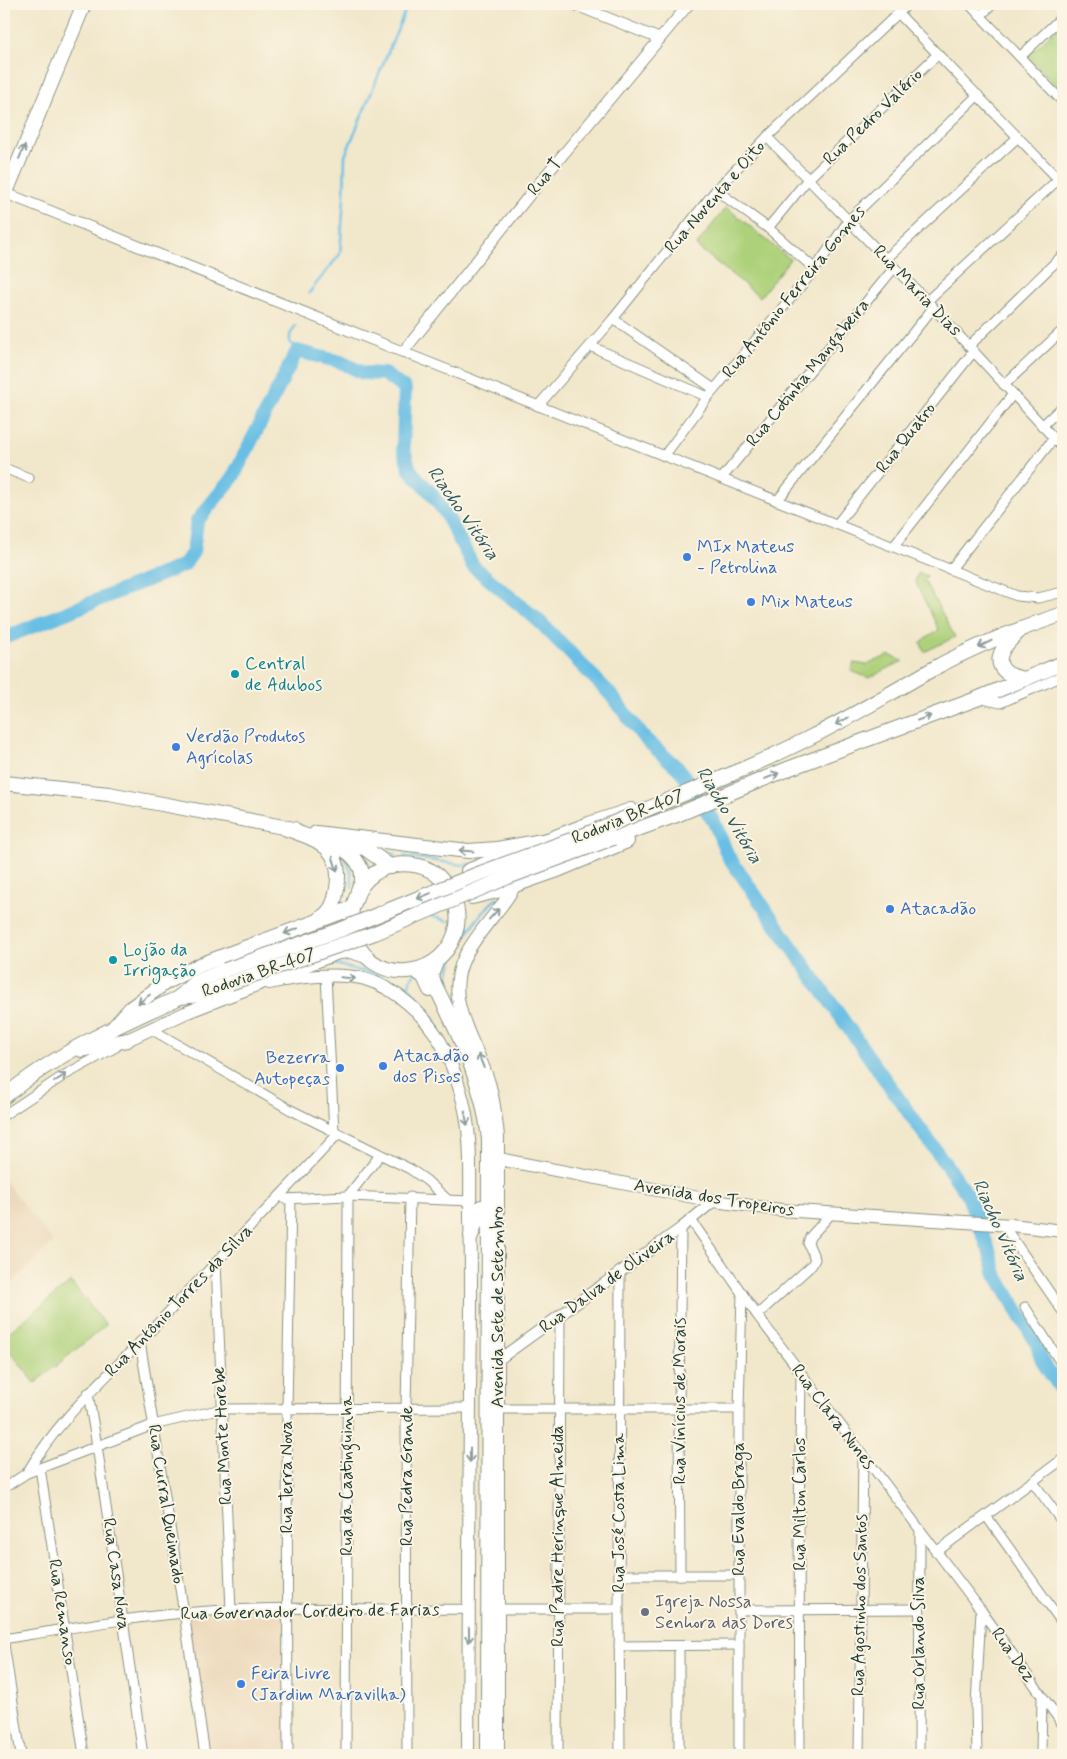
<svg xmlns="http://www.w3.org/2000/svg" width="1067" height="1759" font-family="Mynerve,sans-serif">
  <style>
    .built { fill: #ecd8ba }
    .green { fill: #add17a; stroke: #668757 }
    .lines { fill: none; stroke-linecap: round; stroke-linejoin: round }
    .stream { stroke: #68bee4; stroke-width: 2.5 }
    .river { stroke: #68bee4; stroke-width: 14 }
    .minor-casing { stroke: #889280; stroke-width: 11 }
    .tertiary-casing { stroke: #889280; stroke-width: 12 }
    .secondary-casing { stroke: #889280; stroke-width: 14 }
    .primary-casing { stroke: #889280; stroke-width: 16 }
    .trunk-casing { stroke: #889280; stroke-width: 16 }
    .minor { stroke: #fff; stroke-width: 9 }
    .tertiary { stroke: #fff; stroke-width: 10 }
    .secondary { stroke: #fff; stroke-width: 12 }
    .primary { stroke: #fff; stroke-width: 14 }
    .trunk { stroke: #fff; stroke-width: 14 }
    .trunk-bridge-casing { stroke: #889280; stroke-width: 16; stroke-linecap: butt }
    .trunk-bridge { stroke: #fff; stroke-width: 14 }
    .oneway { stroke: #8f9e9a }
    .shop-dot { fill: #3f7fe0; stroke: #fcf5e5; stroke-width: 2 }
    .culture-dot { fill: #0f9aa8; stroke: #fcf5e5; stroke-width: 2 }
    .worship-dot { fill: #6b7280; stroke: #fcf5e5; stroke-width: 2 }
    .labels { text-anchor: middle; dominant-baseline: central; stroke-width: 4; stroke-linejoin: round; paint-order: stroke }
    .street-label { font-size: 18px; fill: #1f3d34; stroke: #fcf5e5 }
    .shop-label { font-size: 18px; fill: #366cbe; stroke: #fcf5e5; text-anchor: start }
    .culture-label { font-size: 18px; fill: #0d838f; stroke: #fcf5e5; text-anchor: start }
    .worship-label { font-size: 18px; fill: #5b616d; stroke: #fcf5e5; text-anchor: start }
    .water-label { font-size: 19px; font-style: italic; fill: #315d60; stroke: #fcf5e5 }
  </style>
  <rect width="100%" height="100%" fill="#fcf5e5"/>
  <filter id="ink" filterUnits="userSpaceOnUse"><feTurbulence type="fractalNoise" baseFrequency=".02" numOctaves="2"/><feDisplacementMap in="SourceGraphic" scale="10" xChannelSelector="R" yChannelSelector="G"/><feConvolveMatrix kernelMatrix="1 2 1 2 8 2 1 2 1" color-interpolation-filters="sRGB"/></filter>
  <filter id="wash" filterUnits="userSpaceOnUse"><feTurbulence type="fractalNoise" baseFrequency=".0096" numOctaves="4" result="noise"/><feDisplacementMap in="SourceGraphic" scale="20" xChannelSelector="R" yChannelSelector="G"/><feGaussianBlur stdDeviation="1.12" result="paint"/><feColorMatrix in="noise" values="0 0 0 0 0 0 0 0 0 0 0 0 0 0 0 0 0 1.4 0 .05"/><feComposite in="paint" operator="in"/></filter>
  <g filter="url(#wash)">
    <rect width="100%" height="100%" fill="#f1e7cb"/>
    <g class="built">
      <polygon points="4,1180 53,1242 4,1291"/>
      <polygon points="288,1609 288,1755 205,1755 184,1613"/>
    </g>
    <g class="green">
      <polygon points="1063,22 1063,90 1061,92 1028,56"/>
      <polygon points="726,207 790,259 760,297 696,246"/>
      <polygon points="918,573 928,576 924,580 955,637 924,652 921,643 925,638 939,630 915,581"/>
      <polygon points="889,655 903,661 869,678 851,671 854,663 867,665"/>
      <polygon points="71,1282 106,1325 35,1383 4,1344 4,1336"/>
    </g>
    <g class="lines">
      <g class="stream">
        <polyline points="309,293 340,254 344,198 345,156 408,4"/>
        <polyline points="295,326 290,335 290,343 297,347 297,351"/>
        <polyline points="378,847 395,854 393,860"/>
        <polyline points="358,853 365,858 372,870"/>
        <polyline points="404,856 463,865 469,864"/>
        <path d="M 345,858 C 351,868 353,876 352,888"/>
        <polyline points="431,916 448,921"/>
        <polyline points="464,918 470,930"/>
        <polyline points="319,966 335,964 376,975 408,986 427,1009 440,1030"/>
        <polyline points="408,986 414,974"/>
        <path d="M 448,993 C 448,986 448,979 449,973 C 453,950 480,912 498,897"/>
      </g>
      <polyline class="river" points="4,638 184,565 193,552 197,521 233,477 297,351 341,362 363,373 384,374 405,389 403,447 410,470 431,493 446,514 473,566 539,621 611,695 644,738 680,770 714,822 728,856 871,1060 967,1194 989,1250 996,1274 1036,1342 1042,1361 1063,1392"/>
    </g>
  </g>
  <g filter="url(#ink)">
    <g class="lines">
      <g class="minor-casing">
        <g id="minor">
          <polyline points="969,4 1063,102"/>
          <polyline points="898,13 1063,184"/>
          <polyline points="980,16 993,4"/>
          <polyline points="1020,57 1063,16"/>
          <polyline points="767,137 927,301 1063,448"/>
          <polyline points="716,190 768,228 815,269"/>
          <polyline points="768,228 808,179 938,54"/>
          <polyline points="886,259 1018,137"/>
          <polyline points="927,301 1063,175"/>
          <polyline points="613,319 714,389"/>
          <polyline points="590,346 708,397"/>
          <polyline points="969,346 1063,255"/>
          <polyline points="403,352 1017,596 1038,598 1063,592"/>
          <polyline points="1004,385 1063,330"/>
          <polyline points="538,406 613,319 716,190 767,137 908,4"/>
          <polyline points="1042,426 1063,406"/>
          <polyline points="664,456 708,397 815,269 849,220 978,95"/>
          <polyline points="4,468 29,478"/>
          <polyline points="722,478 894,268"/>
          <polyline points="777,501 933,308"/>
          <polyline points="837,524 974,351"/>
          <polyline points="894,546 1013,394"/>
          <polyline points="951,569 1054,438"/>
          <polyline points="979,698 1000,703 1063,676"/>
          <polyline points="326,976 334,1132"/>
          <polyline points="151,1029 291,1110 410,1169 426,1180 447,1199"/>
          <polyline points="4,1115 63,1076 116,1047"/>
          <polyline points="285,1199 348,1196 470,1201"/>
          <polyline points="691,1220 757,1315 981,1610 1063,1725"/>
          <polyline points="1004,1226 1063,1312"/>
          <polyline points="216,1263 231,1610"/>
          <polyline points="620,1271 619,1609 620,1755"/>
          <polyline points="1025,1307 1063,1366"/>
          <polyline points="757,1315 812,1265 815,1259 808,1243 810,1237 831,1214"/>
          <polyline points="140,1342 184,1613 205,1755"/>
          <polyline points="88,1393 97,1446 143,1755"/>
          <polyline points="497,1409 739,1409"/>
          <polyline points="40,1468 84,1755"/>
          <path d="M 27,1473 C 59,1418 101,1383 144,1338 C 208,1270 274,1203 338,1134"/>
          <polyline points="1033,1482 1063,1523"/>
          <polyline points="4,1488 27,1473 153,1425 222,1409 470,1408"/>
          <polyline points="987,1517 1063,1624"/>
          <polyline points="936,1552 1063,1459"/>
          <polyline points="619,1575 739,1575"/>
          <polyline points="680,1575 679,1410 681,1228"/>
          <polyline points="498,1609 619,1609"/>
          <polyline points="739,1610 919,1609"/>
          <path d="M 4,1639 C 64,1629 124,1618 184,1613 C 278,1604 374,1611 469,1609"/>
          <polyline points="4,1644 21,1755"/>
          <polyline points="619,1646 739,1645"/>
          <polyline points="288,1755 287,1409 291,1199"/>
          <polyline points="346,1755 348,1196 380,1155"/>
          <polyline points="407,1755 406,1409 410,1197"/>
          <polyline points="558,1755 560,1316"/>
          <polyline points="679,1755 679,1646"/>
          <polyline points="739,1755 739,1409 742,1293"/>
          <polyline points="800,1755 799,1527 801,1374"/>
          <polyline points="859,1755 863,1456"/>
          <polyline points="919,1755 920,1531"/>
          <polyline points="977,1755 976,1705 981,1610"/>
          <polyline points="1041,1755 1042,1696"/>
        </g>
      </g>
      <g class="tertiary-casing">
        <g id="tertiary">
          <polyline points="573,4 660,39"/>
          <polyline points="5,193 403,352 540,182 689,4"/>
          <polyline points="498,1360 681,1228 714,1201"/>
        </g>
      </g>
      <g class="secondary-casing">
        <g id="secondary">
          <path d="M 269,983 C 298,977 335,972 365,979 C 396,988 425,1015 441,1043 C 456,1071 467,1107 469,1139 C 471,1165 470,1191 470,1217 C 472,1275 471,1334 470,1392 C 469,1513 469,1634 468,1755"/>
          <polyline points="127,1040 185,1013 249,988"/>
          <polyline points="499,1159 714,1201 781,1210 1011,1225 1063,1231"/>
          <path d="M 498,1755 L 498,1136 C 496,1118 494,1100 489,1083 C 476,1040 442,1001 465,956 C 475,937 488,923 501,906 C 507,899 511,891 516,884"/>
        </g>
      </g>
      <g class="primary-casing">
        <g id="primary">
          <polyline points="4,197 84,4"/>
          <polyline points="4,783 109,794 294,829"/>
          <path d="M 314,835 C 332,842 364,855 362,879 C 362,883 360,887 358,890"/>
          <polyline points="342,840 366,849 391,867"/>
        </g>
      </g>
      <g class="trunk-casing">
        <g id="trunk">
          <path d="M 1021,629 C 1015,636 1006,643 1002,651 C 993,670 1011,677 1026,679"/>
          <path d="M 633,815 C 692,790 753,767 811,737 C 855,715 897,689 940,665 C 980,644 1021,628 1063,614"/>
          <path d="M 284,828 C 316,839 344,847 337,888 C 335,901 332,911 321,918"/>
          <polyline points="316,833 468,851 497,849 548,840"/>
          <polyline points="613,838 674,816 790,768 979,698 1063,663"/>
          <polyline points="540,843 589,824 631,810"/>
          <polyline points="468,871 513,853"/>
          <polyline points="472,897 501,890 555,871 627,841"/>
          <path d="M 437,960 L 431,975 L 433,981 C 458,1033 483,1081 489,1139 L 488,1755"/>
          <polyline points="416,971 424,977 430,990"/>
          <polyline points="241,990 338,952 351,951 366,956"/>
          <polyline points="179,997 201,995 230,983"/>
          <path d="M 114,1027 L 131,1008 L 166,982 L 200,965 L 239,950 L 342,912 C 345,911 350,909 352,907 C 355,903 356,896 358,892 C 363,882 372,874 382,869 C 398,861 423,863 437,875 C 451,889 460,905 457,926 C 448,977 377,989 355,940 C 351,930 351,918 352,907"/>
          <polyline points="82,1050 127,1040"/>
          <path d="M 4,1097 C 55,1054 116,1026 176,999 C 184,995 189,987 197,982 C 206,977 216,974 225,970"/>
          <polyline points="471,1236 481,1207"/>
        </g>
      </g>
      <use href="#minor" class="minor"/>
      <use href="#tertiary" class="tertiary"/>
      <use href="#secondary" class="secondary"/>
      <use href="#primary" class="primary"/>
      <use href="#trunk" class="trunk"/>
      <g class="trunk-bridge-casing">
        <g id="trunk-bridge">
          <polyline points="225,970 340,930 478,874 587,834 633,815"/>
          <polyline points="230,983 375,933 508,877 613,838"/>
        </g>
      </g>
      <use href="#trunk-bridge" class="trunk-bridge"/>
    </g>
    <defs><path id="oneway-shaft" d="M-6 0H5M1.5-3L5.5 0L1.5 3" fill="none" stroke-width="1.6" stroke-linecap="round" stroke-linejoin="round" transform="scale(1.25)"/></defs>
    <g class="oneway">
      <use href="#oneway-shaft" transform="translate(22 152) rotate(-67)"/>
      <use href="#oneway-shaft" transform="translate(985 644) rotate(154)"/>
      <use href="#oneway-shaft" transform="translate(924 718) rotate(-20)"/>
      <use href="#oneway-shaft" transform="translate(842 721) rotate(152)"/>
      <use href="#oneway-shaft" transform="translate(772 776) rotate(-23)"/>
      <use href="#oneway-shaft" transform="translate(466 851) rotate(-176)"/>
      <use href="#oneway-shaft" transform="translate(335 864) rotate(72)"/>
      <use href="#oneway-shaft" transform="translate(424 896) rotate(158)"/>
      <use href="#oneway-shaft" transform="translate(494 914) rotate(-47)"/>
      <use href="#oneway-shaft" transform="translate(291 931) rotate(159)"/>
      <use href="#oneway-shaft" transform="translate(348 978) rotate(5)"/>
      <use href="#oneway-shaft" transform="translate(144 999) rotate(143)"/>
      <use href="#oneway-shaft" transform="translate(481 1061) rotate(-112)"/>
      <use href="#oneway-shaft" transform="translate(60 1078) rotate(-32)"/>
      <use href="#oneway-shaft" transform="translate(466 1118) rotate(79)"/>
      <use href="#oneway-shaft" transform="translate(470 1455) rotate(90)"/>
      <use href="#oneway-shaft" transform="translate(469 1635) rotate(90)"/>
    </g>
  </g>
  <g class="shop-dot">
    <circle cx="687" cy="557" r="5"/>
    <circle cx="751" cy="602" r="5"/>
    <circle cx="176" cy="747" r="5"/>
    <circle cx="890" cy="909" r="5"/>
    <circle cx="383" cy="1066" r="5"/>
    <circle cx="340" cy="1068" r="5"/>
    <circle cx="241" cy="1684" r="5"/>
  </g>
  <g class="culture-dot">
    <circle cx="235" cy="674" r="5"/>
    <circle cx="113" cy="960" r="5"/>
  </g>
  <circle class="worship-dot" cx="645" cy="1612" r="5"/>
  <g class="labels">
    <g class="street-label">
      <text transform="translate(873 117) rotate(-44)">Rua Pedro Valério</text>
      <text transform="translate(545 177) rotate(-50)">Rua T</text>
      <text transform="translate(715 197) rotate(-49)">Rua Noventa e Oito</text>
      <text transform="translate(917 291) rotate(46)">Rua Maria Dias</text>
      <text transform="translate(794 292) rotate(-51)">Rua Antônio Ferreira Gomes</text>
      <text transform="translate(808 373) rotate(-51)">Rua Cotinha Mangabeira</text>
      <text transform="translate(906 438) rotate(-52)">Rua Quatro</text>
      <text transform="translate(628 817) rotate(-22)">Rodovia BR-407</text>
      <text transform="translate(259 973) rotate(-19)">Rodovia BR-407</text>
      <text transform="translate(714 1198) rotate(9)">Avenida dos Tropeiros</text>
      <text transform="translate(607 1282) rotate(-36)">Rua Dalva de Oliveira</text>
      <text transform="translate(179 1301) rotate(-46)">Rua Antônio Torres da Silva</text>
      <text transform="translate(498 1307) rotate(-90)">Avenida Sete de Setembro</text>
      <text transform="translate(680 1401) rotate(-90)">Rua Vinícius de Morais</text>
      <text transform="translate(833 1417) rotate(53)">Rua Clara Nunes</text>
      <text transform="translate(223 1436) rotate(-93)">Rua Monte Horebe</text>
      <text transform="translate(347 1476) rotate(-90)">Rua da Caatinguinha</text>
      <text transform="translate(407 1476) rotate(-90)">Rua Pedra Grande</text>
      <text transform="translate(287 1477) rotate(-90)">Rua Terra Nova</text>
      <text transform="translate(166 1504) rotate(81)">Rua Curral Queimado</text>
      <text transform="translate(800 1504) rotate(-90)">Rua Milton Carlos</text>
      <text transform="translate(739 1509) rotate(-90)">Rua Evaldo Braga</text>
      <text transform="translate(619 1513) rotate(-90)">Rua José Costa Lima</text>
      <text transform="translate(558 1536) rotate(-90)">Rua Padre Herinque Almeida</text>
      <text transform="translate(116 1574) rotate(82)">Rua Casa Nova</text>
      <text transform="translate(860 1605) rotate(-89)">Rua Agostinho dos Santos</text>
      <text transform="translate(62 1612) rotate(81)">Rua Remanso</text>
      <text transform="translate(310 1612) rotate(-1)">Rua Governador Cordeiro de Farias</text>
      <text transform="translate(919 1643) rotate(-90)">Rua Orlando Silva</text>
      <text transform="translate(1013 1655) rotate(54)">Rua Dez</text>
    </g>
    <g class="shop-label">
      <text x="697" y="547">MIx Mateus<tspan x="697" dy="21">- Petrolina</tspan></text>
      <text x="761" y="602">Mix Mateus</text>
      <text x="186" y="737">Verdão Produtos<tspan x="186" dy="21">Agrícolas</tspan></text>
      <text x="900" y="909">Atacadão</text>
      <text x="393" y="1056">Atacadão<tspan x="393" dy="21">dos Pisos</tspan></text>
      <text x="330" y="1058" text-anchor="end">Bezerra<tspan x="330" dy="21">Autopeças</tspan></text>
      <text x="251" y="1674">Feira Livre<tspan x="251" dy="21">(Jardim Maravilha)</tspan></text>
    </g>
    <g class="culture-label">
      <text x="245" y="664">Central<tspan x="245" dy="21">de Adubos</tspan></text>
      <text x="123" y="950">Lojão da<tspan x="123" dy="21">Irrigação</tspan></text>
    </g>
    <g class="worship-label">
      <text x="655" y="1602">Igreja Nossa<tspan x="655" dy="21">Senhora das Dores</tspan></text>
    </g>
    <g class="water-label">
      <text transform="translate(463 513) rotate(55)">Riacho Vitória</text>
      <text transform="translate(729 815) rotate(59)">Riacho Vitória</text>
      <text transform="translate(1000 1230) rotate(66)">Riacho Vitória</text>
    </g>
  </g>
  <rect width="1067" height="1759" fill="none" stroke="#fcf5e5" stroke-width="20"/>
</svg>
